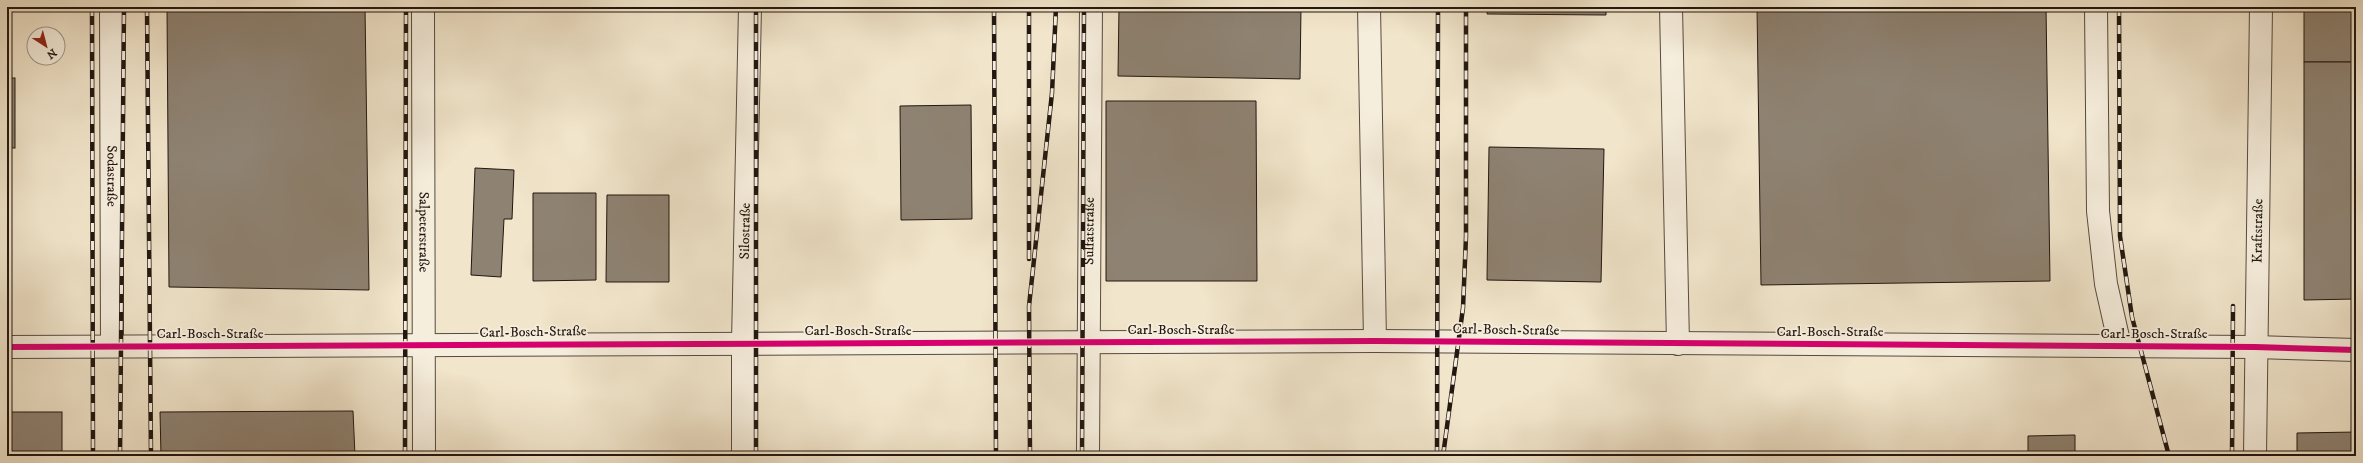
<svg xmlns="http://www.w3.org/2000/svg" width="2363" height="463" font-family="'IM FELL DW Pica',serif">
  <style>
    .building { fill: #8e8272; stroke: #221711 }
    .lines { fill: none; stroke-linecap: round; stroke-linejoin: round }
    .lane-casing { stroke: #564a40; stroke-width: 24 }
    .street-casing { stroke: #564a40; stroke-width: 24 }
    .lane { stroke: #f6eedd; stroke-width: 22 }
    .street { stroke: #f6eedd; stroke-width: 22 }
    .rail-casing { stroke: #221711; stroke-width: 4.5 }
    .rail { stroke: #f6eedd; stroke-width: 3; stroke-dasharray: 9; stroke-linecap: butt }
    .cycleway-casing { stroke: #f6eedd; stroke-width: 8 }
    .cycleway { stroke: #d6006c; stroke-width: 6 }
    .labels { text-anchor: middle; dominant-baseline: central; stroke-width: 3.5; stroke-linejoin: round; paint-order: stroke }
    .street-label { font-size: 14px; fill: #221711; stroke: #f6eedd }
  </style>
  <rect width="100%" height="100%" fill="#f1e5cb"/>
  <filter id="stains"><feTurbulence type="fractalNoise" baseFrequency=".005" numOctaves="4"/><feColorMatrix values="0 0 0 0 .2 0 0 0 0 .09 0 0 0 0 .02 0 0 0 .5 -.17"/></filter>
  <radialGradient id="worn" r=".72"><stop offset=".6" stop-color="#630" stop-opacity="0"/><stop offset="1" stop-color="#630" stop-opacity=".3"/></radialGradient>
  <g class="building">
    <polygon points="167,7 365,7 369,290 169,287"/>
    <polygon points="1119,7 1301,7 1300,79 1118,76"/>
    <polygon points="1488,7 1606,7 1606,15 1487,14"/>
    <polygon points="1757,7 2046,7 2050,281 1761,285"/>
    <rect x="2304" y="7" width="52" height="55"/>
    <polygon points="2304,62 2356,62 2356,299 2304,300"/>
    <rect x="7" y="78" width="8" height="70"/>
    <polygon points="1106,101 1256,101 1257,281 1106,281"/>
    <polygon points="971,105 972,219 901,220 900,106"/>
    <polygon points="1489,147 1604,149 1601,282 1487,280"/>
    <polygon points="475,168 514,170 512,219 504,219 501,277 471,275"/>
    <polygon points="533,193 596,193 596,280 533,281"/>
    <polygon points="607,195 669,195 669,282 606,282"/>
    <polygon points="353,411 355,456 161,456 160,412"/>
    <rect x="7" y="412" width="55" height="44"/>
    <polygon points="2356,432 2356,456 2297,456 2297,433"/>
    <polygon points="2075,435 2075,456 2028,456 2028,436"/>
  </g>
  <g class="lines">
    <g class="lane-casing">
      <polyline id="lane" points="2096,7 2098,211 2106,284 2120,346"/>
    </g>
    <g class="street-casing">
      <g id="street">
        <path id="s1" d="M 111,7 L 112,346"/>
        <path id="s2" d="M 423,7 L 424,456"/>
        <polyline points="1369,7 1375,341"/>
        <polyline points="1671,7 1678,344"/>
        <polyline points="7,347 1375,341 2255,347 2356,350"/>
        <path id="s3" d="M 743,456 L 743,342 L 750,7"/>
        <path id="s4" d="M 1088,456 L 1091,7"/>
        <path id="s5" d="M 2255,456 L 2261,7"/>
      </g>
    </g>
    <use href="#lane" class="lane"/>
    <use href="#street" class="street"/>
    <g class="rail-casing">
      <g id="rail">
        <polyline points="92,7 93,456"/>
        <polyline points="147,7 151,456"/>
        <polyline points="994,7 996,456"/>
        <polyline points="2119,7 2120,236 2132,317 2169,456"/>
        <polyline points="1029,259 1029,7"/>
        <polyline points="1410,455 1410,456"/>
        <polyline points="120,456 124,7"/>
        <polyline points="405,456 406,7"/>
        <polyline points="756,456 756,7"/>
        <polyline points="1030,456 1029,306 1052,93 1056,7"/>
        <polyline points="1082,456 1084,7"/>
        <polyline points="1437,456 1438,7"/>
        <polyline points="1443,456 1463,308 1466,237 1466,7"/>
        <polyline points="2232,456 2233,306"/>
      </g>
    </g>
    <use href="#rail" class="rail"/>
    <g class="cycleway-casing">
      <polyline id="cycleway" points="7,347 1375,341 2255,347 2356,350"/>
    </g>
    <use href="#cycleway" class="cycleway"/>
  </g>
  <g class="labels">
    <g class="street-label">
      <text stroke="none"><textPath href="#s1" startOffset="169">Sodastraße</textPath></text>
      <text stroke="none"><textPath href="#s2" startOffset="225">Salpeterstraße</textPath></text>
      <text stroke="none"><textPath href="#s3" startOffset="225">Silostraße</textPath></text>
      <text stroke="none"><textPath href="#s4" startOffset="225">Sulfatstraße</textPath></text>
      <text stroke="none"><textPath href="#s5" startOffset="225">Kraftstraße</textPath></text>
      <text x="1181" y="330">Carl-Bosch-Straße</text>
      <text transform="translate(1506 330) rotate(1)">Carl-Bosch-Straße</text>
      <text x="858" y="331">Carl-Bosch-Straße</text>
      <text transform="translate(533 332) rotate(-1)">Carl-Bosch-Straße</text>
      <text x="1830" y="332">Carl-Bosch-Straße</text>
      <text x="210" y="334">Carl-Bosch-Straße</text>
      <text x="2154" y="334">Carl-Bosch-Straße</text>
    </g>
  </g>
  <rect width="2363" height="463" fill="none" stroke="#f1e5cb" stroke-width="24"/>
  <rect x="8" y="8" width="2347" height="447" fill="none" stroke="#221711" stroke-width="2"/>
  <rect x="12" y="12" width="2339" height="439" fill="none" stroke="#221711"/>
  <g transform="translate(46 46) rotate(144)"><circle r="19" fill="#f6eedd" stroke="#a1988b"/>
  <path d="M0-3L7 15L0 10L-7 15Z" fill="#8f2418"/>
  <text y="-6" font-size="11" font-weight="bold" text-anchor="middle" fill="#221711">N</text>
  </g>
  <rect width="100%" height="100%" filter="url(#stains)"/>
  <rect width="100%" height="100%" fill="url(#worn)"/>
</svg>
